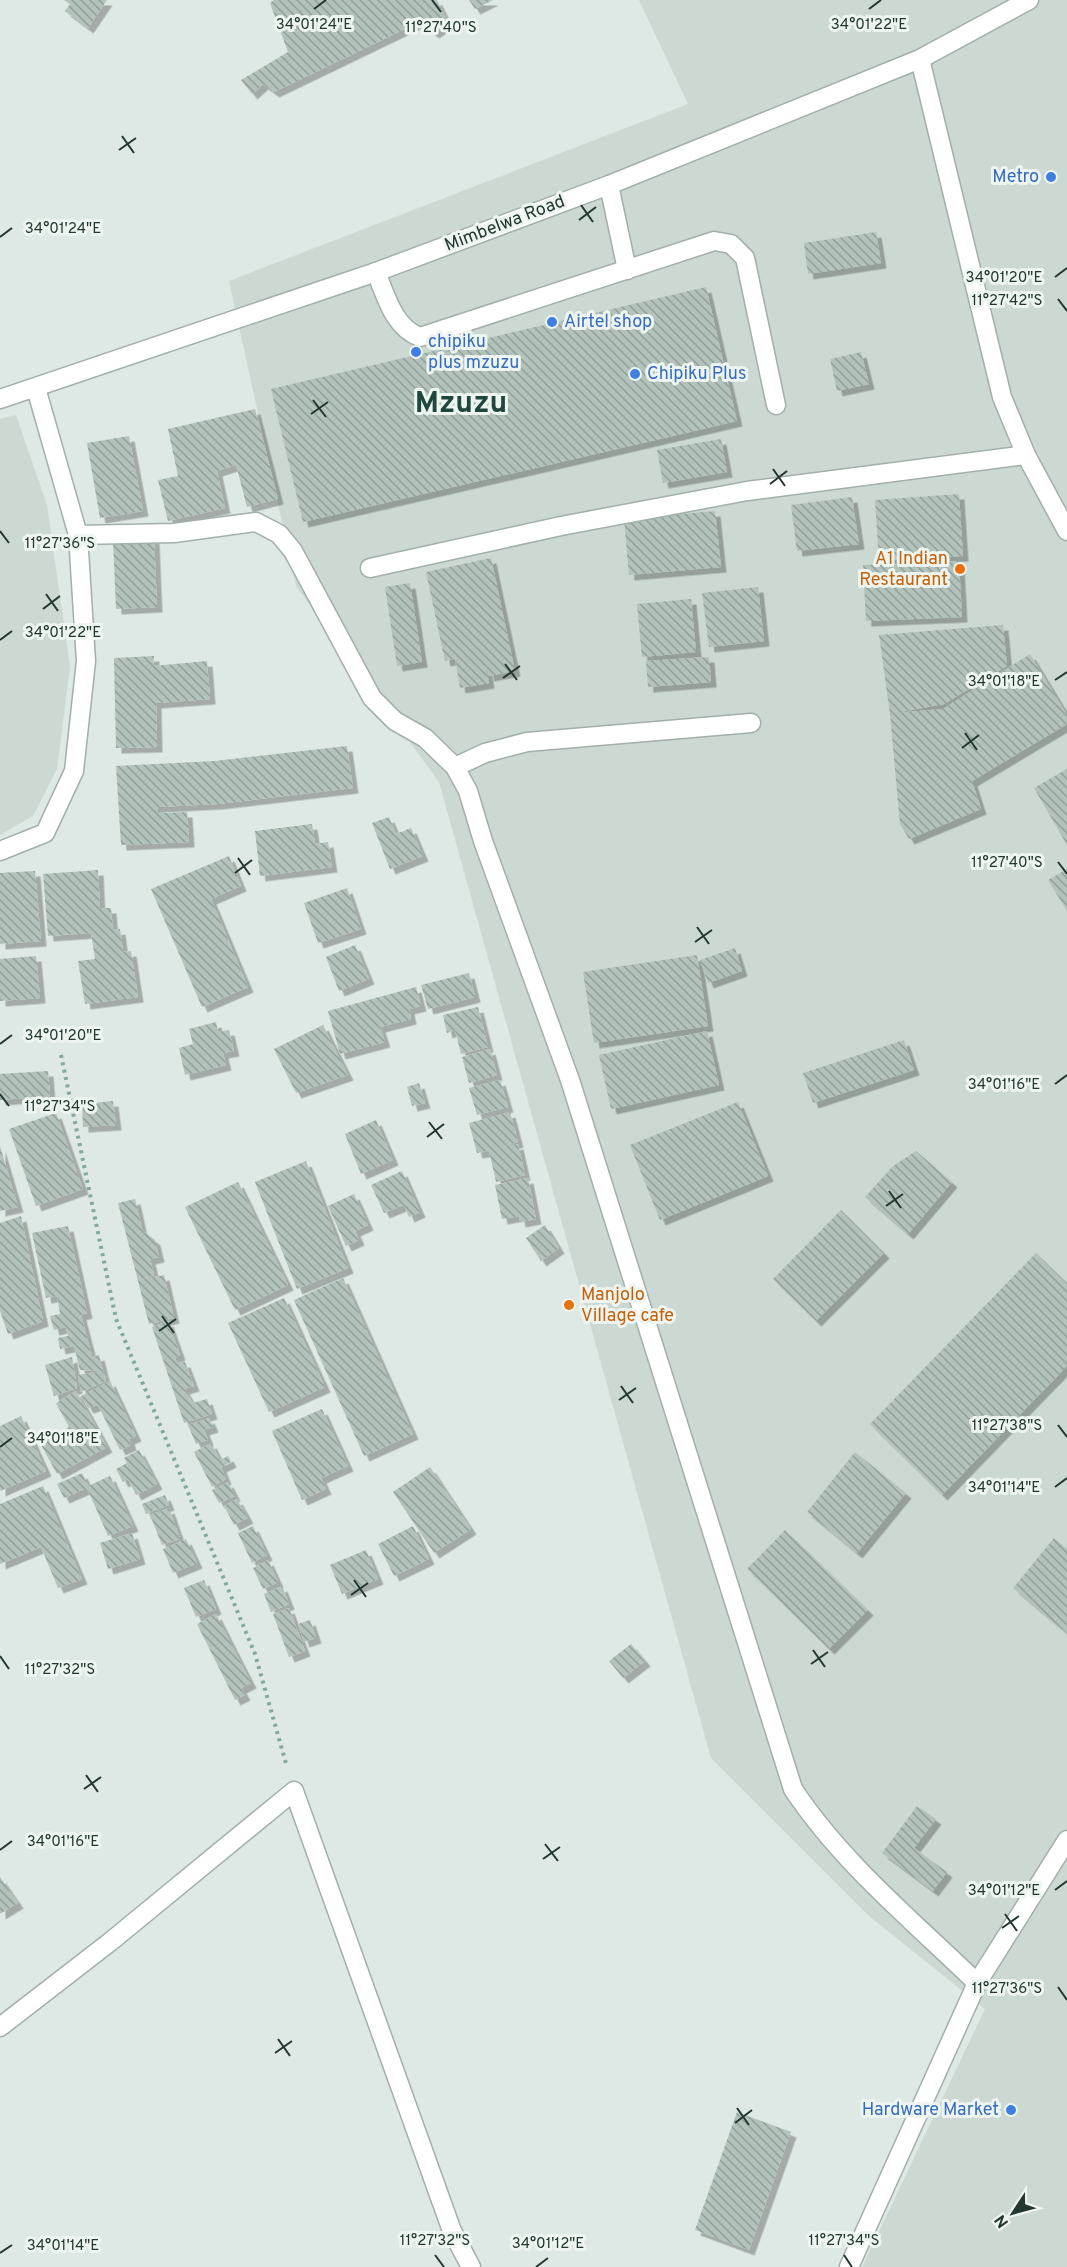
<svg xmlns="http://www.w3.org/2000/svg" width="1067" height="2267" font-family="Overpass,sans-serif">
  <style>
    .built { fill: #ccd8d2 }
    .building { fill: url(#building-back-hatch); filter: url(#shadow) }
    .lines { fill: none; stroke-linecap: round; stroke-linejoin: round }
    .lane-casing { stroke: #a2afaa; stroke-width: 21 }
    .street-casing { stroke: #a2afaa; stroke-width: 21 }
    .path { stroke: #80aa9d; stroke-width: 4; stroke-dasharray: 3 4.5; stroke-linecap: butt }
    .lane { stroke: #fff; stroke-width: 18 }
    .street { stroke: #fff; stroke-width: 18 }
    .ticks { fill: none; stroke: #213730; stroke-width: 2 }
    .shop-dot { fill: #3f7fe0; stroke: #eef5f1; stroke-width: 2 }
    .food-dot { fill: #e8710a; stroke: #eef5f1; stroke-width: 2 }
    .labels { text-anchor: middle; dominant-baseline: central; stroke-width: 6; stroke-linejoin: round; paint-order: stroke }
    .shop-label { font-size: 18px; fill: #366cbe; stroke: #eef5f1; text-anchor: start }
    .street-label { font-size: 18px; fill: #213730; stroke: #eef5f1 }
    .food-label { font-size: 18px; fill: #c56008; stroke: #eef5f1; text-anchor: end }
    .town-label { font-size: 30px; font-weight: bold; fill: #1e473d; stroke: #eef5f1 }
    .ticks-label { font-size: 15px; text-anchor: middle; fill: #213730; stroke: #eef5f1; stroke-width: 6; stroke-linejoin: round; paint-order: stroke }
  </style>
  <defs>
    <pattern id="building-back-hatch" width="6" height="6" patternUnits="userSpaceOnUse" patternTransform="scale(1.5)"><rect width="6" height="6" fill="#b3c3bc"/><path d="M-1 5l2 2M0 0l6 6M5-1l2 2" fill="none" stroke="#919f99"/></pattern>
    <filter id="shadow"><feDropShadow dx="5.5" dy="5.5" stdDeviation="0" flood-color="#0004"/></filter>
  </defs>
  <rect width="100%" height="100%" fill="#dee8e4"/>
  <g class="built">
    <polygon points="639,0 1067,0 1067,2267 862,2267 985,2009 869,1916 711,1758 439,782 296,586 229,281 688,104"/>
    <polygon points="16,415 47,505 70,667 57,769 33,816 0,835 0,419"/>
  </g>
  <g class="building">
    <polygon points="64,0 107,0 88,28 65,11 70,4"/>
    <polygon points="274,0 437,0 448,23 434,33 419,22 274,92 263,84 252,94 241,80 288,52 270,3"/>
    <polygon points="469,0 493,0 475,9"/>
    <polygon points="876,232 881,263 808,274 804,243"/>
    <polygon points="706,287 737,421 303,522 271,389"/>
    <polygon points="861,352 869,384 837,391 830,359"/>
    <polygon points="255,409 278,499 247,507 236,465 217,471 225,508 168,521 158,480 178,476 168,429"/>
    <polygon points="129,436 143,511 100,518 87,443"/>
    <polygon points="721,439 727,472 663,483 657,450"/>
    <polygon points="959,494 963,556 879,561 875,500"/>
    <polygon points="852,497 859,544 797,551 791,505"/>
    <polygon points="715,511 721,567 629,575 624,519"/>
    <polygon points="154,538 157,607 116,609 113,540"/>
    <polygon points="491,558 515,671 489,676 485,660 489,683 460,688 455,659 445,661 426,572"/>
    <polygon points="959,561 962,617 866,621 863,565"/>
    <polygon points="410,583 422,662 397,666 385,587"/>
    <polygon points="758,587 764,641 709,647 702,593"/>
    <polygon points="691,599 696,652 642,657 637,604"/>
    <polygon points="1003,625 1007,666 944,704 895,713 943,709 1030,654 1067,715 1067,724 972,781 981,809 909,839 900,824 890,714 879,635"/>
    <polygon points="154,656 153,666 207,661 210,699 156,703 157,747 116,748 114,658"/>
    <polygon points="709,657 711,682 648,687 646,661"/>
    <polygon points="347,746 353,788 217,804 158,807 158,813 187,812 189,842 121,845 116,766 215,761"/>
    <polygon points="1067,769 1067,845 1034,788"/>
    <polygon points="389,817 396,834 411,828 423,856 390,869 372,823"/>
    <polygon points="312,824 315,844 328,842 332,867 260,876 255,831"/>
    <polygon points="229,856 241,886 211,899 248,987 202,1007 151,889"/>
    <polygon points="1067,869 1067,911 1048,880"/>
    <polygon points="98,870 100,908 111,908 113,930 120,929 123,952 131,951 138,997 85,1004 78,961 95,959 91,933 48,936 43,874"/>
    <polygon points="35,871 41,941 0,944 0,873"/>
    <polygon points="347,888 361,929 318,943 304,903"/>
    <polygon points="355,945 369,979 339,991 326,957"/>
    <polygon points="735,948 742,971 708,983 700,960"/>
    <polygon points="697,955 708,1026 594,1043 583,972"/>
    <polygon points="36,956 40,998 0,1001 0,959"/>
    <polygon points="469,973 475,997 428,1009 421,985"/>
    <polygon points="416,987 421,1006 409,1009 411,1019 380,1027 385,1042 340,1054 328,1011"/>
    <polygon points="478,1007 488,1047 461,1054 455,1030 447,1033 443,1015"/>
    <polygon points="216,1022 218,1032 229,1030 234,1051 223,1053 226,1065 185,1075 179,1048 193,1044 189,1029"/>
    <polygon points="323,1025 348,1075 296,1093 274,1049"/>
    <polygon points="707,1031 719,1085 611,1109 599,1055"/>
    <polygon points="904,1040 914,1070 813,1103 803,1073"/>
    <polygon points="490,1049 497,1075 469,1083 462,1057"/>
    <polygon points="48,1071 50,1096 0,1100 0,1074"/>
    <polygon points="500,1080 508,1107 477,1115 469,1088"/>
    <polygon points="419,1083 425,1103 412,1106 407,1087"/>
    <polygon points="113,1101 116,1125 83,1127 82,1104"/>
    <polygon points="738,1102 768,1176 660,1220 630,1145"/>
    <polygon points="510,1112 518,1142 495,1149 518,1144 525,1175 496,1182 489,1151 477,1153 469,1123"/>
    <polygon points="56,1113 83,1189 36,1206 9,1129"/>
    <polygon points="376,1120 393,1160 361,1174 345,1134"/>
    <polygon points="0,1146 18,1207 0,1211"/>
    <polygon points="916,1151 952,1182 908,1234 865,1197 893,1166"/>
    <polygon points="306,1161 348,1268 297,1289 255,1182"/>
    <polygon points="402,1171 420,1212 409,1217 404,1205 384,1213 371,1185"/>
    <polygon points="528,1178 536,1219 520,1222 519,1216 502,1219 495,1185"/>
    <polygon points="238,1182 288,1285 235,1310 185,1207"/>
    <polygon points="354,1194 368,1225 355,1231 359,1240 346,1246 328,1206"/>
    <polygon points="135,1199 142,1230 155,1240 159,1257 150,1259 154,1275 140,1280 164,1275 174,1318 149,1324 118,1203"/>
    <polygon points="841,1210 884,1253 816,1321 773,1279"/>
    <polygon points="21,1216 43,1321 8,1334 0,1311 0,1223"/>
    <polygon points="545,1225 559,1248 541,1261 526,1238"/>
    <polygon points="68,1226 87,1313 81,1315 92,1357 99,1355 103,1371 80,1370 74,1346 60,1349 58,1338 68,1336 66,1327 54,1330 50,1316 60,1314 57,1296 46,1298 32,1233"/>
    <polygon points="1036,1253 1067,1283 1067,1366 942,1495 870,1424"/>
    <polygon points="343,1278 413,1434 364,1456 294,1300"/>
    <polygon points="284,1298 325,1387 269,1412 228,1323"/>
    <polygon points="168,1321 180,1355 175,1358 177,1363 185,1362 194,1386 184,1389 193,1403 207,1399 212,1414 184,1423 152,1327"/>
    <polygon points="72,1357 77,1388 54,1396 45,1365"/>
    <polygon points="103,1371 106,1381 81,1392 78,1375"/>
    <polygon points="110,1381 136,1436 129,1439 131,1445 120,1450 98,1405 88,1408 81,1396"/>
    <polygon points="76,1391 107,1447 57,1474 40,1443 69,1427 56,1403"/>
    <polygon points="322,1409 348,1466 321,1478 326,1489 302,1500 272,1431"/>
    <polygon points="21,1416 46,1471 0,1491 0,1426"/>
    <polygon points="209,1418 213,1427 204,1430 208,1440 196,1444 188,1425"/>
    <polygon points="211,1443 220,1460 228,1456 231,1462 221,1467 226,1479 212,1487 194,1452"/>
    <polygon points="139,1450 157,1484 136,1495 128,1479 123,1482 116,1469 127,1463 124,1458"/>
    <polygon points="855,1452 906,1493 857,1553 807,1512"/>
    <polygon points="430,1467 471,1529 434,1553 393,1492"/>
    <polygon points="82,1473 88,1486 110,1476 133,1526 108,1536 87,1488 64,1498 57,1484"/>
    <polygon points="228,1482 235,1496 219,1503 212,1490"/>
    <polygon points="43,1486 82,1579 58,1588 41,1547 0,1564 0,1504"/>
    <polygon points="165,1495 169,1505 146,1514 142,1504"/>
    <polygon points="237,1499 248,1518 234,1525 224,1506"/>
    <polygon points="169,1508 180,1539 162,1545 150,1515"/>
    <polygon points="253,1526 267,1555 252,1563 238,1533"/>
    <polygon points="413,1526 429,1559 394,1576 378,1544"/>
    <polygon points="785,1530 868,1610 829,1649 747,1569"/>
    <polygon points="132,1533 140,1559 108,1569 100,1543"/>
    <polygon points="1054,1538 1067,1549 1067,1633 1013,1588"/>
    <polygon points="186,1539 197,1563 173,1573 163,1549"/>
    <polygon points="366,1550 378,1579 342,1594 330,1565"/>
    <polygon points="268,1560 278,1582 263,1589 253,1568"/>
    <polygon points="204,1580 216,1609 196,1617 184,1588"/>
    <polygon points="282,1586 289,1604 271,1612 264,1594"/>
    <polygon points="289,1608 305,1651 289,1657 273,1614"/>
    <polygon points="216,1614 251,1683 241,1688 245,1695 235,1700 197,1624"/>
    <polygon points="310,1620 316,1638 304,1642 298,1624"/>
    <polygon points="631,1644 645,1661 623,1678 609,1661"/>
    <polygon points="917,1806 936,1819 914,1848 947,1872 933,1891 882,1853"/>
    <polygon points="0,1877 18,1903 0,1914"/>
    <polygon points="737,2112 791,2132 749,2250 695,2230"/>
  </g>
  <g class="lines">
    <g class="lane-casing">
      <g id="lane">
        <polyline points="920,59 1002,397 1026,455 1067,531"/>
        <polyline points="609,185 627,270"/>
        <path d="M 376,272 C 386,296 394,328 420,337 L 714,241 L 731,244 L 745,258 L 776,405"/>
        <path d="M 78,535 L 174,533 L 256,522 L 279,534 L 293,551 L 372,698 L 395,721 L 425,738 L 455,767 L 468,791 L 483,841 L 570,1080 L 793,1789 C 842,1863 913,1921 977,1983"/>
        <polyline points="370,568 561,526 747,491 1026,455"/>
        <polyline points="455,767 485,753 527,742 751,723"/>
        <polyline points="0,851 45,833 74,771 86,661 78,535 36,388"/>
      </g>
    </g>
    <g class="street-casing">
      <g id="street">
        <polyline points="0,399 376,272 609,185 920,59 1029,0"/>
        <polyline points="0,2027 110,1942 294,1791 452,2231 471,2267"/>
        <polyline points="849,2267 977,1983 1067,1840"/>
      </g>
    </g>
    <polyline class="path" points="61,1055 116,1319 255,1654 287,1767"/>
    <use href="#lane" class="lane"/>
    <use href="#street" class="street"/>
  </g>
  <path class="ticks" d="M 432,0 L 441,12M 314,9 L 326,0M 869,9 L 881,0M 122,136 L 134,153M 119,150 L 136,138M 581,205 L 593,222M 579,220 L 596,207M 0,237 L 12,228M 1055,277 L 1067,268M 1058,299 L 1067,311M 313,400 L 326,417M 311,414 L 328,402M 773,469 L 785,486M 770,484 L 787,471M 0,531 L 9,543M 46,594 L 58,611M 43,609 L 60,596M 0,640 L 12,631M 505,664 L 517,680M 503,678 L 520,666M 1055,680 L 1067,672M 965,733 L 977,750M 962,748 L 979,735M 238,858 L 250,875M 1058,862 L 1067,874M 235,873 L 252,860M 697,927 L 709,944M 695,942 L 712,930M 0,1044 L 12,1035M 1055,1084 L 1067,1075M 0,1094 L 9,1106M 429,1122 L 442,1139M 427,1137 L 444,1124M 889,1191 L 901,1208M 886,1206 L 903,1194M 162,1316 L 174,1333M 159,1331 L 176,1319M 621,1386 L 633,1403M 619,1400 L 636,1388M 1058,1425 L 1067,1437M 0,1447 L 12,1438M 1055,1487 L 1067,1478M 354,1580 L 366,1597M 351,1595 L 368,1583M 813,1650 L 825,1667M 0,1656 L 9,1669M 811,1664 L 828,1652M 86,1775 L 98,1792M 84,1789 L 101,1777M 545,1844 L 558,1861M 0,1850 L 12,1841M 543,1859 L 560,1847M 1055,1890 L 1067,1881M 1005,1914 L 1017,1931M 1002,1928 L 1019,1916M 1058,1987 L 1067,2000M 278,2039 L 290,2056M 275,2053 L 292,2041M 737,2108 L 749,2125M 735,2123 L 752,2110M 0,2253 L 12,2245M 435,2255 L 444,2267M 844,2255 L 852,2267M 536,2267 L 548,2258"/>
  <g class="shop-dot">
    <circle cx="1051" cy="177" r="6"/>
    <circle cx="552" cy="322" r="6"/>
    <circle cx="416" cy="352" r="6"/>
    <circle cx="635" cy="374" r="6"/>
    <circle cx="1011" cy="2110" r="6"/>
  </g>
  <g class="food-dot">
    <circle cx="960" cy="569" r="6"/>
    <circle cx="569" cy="1305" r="6"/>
  </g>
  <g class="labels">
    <g class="shop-label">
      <text x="1039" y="177" text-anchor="end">Metro</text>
      <text x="564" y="322">Airtel shop</text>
      <text x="428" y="342">chipiku<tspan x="428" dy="21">plus mzuzu</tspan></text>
      <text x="647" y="374">Chipiku Plus</text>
      <text x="999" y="2110" text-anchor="end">Hardware Market</text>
    </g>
    <g class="street-label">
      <text transform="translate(505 224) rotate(-21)">Mimbelwa Road</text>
    </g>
    <g class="food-label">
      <text x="948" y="559">A1 Indian<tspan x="948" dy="21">Restaurant</tspan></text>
      <text x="581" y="1295" text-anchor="start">Manjolo<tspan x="581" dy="21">Village cafe</tspan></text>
    </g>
    <g class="town-label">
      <text x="461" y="404">Mzuzu</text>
    </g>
  </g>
  <g class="ticks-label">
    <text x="314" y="29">34°01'24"E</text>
    <text x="869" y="29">34°01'22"E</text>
    <text x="441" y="32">11°27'40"S</text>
    <text x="63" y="233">34°01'24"E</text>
    <text x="1004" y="282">34°01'20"E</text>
    <text x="1007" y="305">11°27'42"S</text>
    <text x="60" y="548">11°27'36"S</text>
    <text x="63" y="637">34°01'22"E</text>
    <text x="1004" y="686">34°01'18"E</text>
    <text x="1007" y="867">11°27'40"S</text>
    <text x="63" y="1040">34°01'20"E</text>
    <text x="1004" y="1089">34°01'16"E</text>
    <text x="60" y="1111">11°27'34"S</text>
    <text x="1007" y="1430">11°27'38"S</text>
    <text x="63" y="1443">34°01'18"E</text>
    <text x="1004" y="1492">34°01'14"E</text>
    <text x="60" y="1674">11°27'32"S</text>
    <text x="63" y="1846">34°01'16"E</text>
    <text x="1004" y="1895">34°01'12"E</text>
    <text x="1007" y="1993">11°27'36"S</text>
    <text x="435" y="2245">11°27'32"S</text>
    <text x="844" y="2245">11°27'34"S</text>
    <text x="548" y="2248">34°01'12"E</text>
    <text x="63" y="2250">34°01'14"E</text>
  </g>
  <g transform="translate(1013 2213) rotate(234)" stroke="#eef5f1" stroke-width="4.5" paint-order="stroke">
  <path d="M0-4.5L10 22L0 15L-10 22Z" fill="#213730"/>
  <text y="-9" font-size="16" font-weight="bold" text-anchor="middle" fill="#213730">N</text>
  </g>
</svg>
